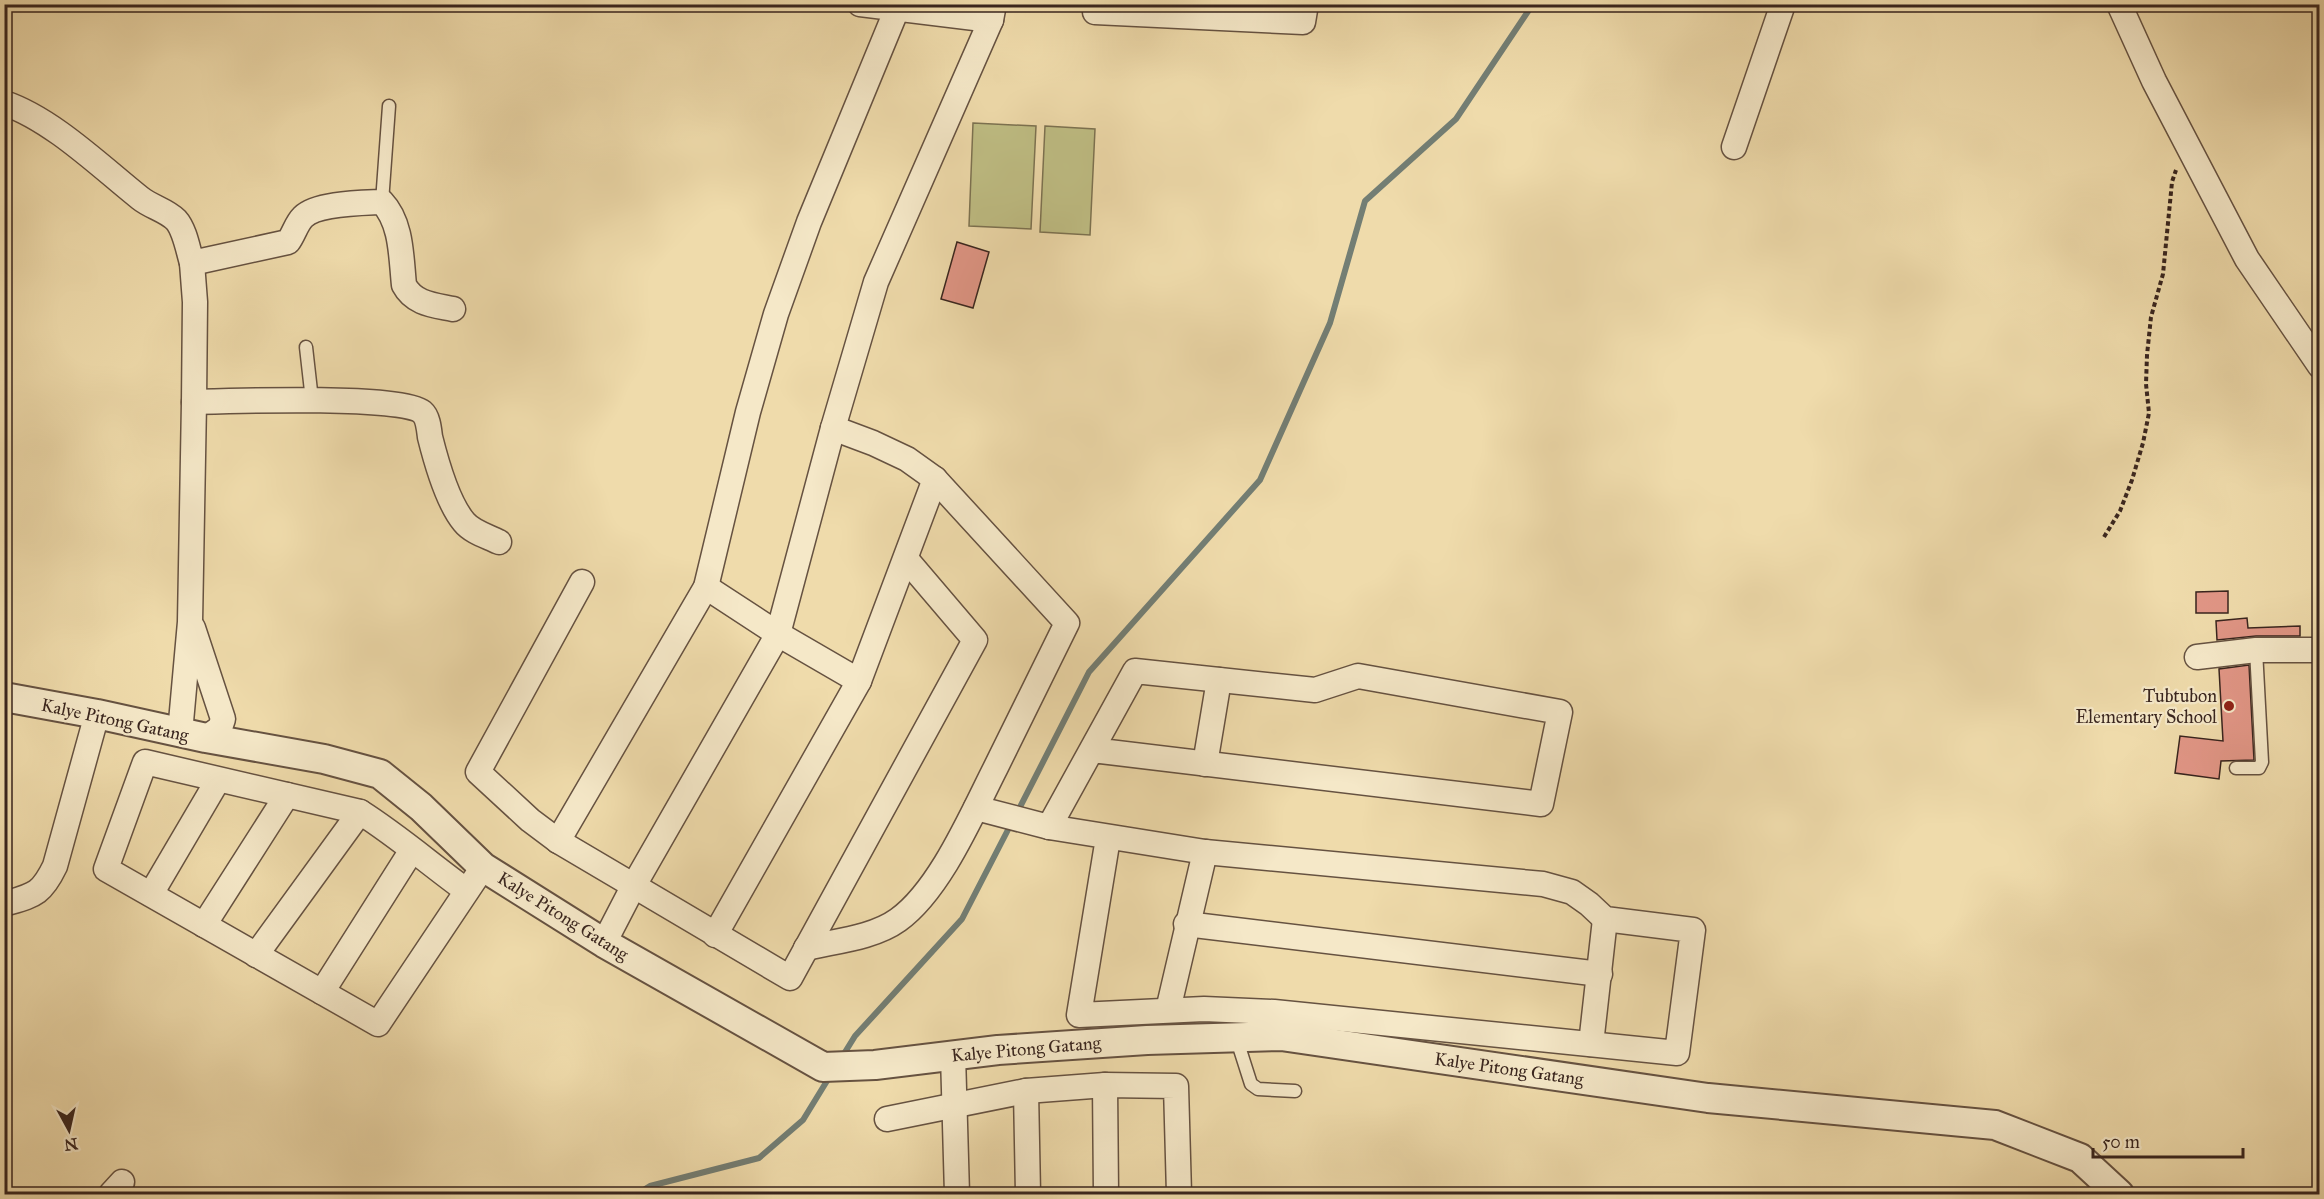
<svg xmlns="http://www.w3.org/2000/svg" width="2324" height="1199" font-family="'IM FELL Great Primer',serif">
  <style>
    .pitch { fill: #bfbe84; stroke: #7c7251; stroke-width: 1.5 }
    .lines { fill: none; stroke-linecap: round; stroke-linejoin: round }
    .stream { stroke: #737e74; stroke-width: 6 }
    .building { fill: #e19686; stroke: #39251e; stroke-width: 1.5 }
    .service-casing { stroke: #665241; stroke-width: 15 }
    .minor-casing { stroke: #665241; stroke-width: 27 }
    .tertiary-casing { stroke: #665241; stroke-width: 32 }
    .path { stroke: #39251e; stroke-width: 4; stroke-dasharray: 4.5 3; stroke-linecap: butt }
    .service { stroke: #f5e8c8; stroke-width: 12 }
    .minor { stroke: #f5e8c8; stroke-width: 24 }
    .tertiary { stroke: #f5e8c8; stroke-width: 28 }
    .poi-dot { fill: #8f2418; stroke: #f5e8c8; stroke-width: 2 }
    .labels { text-anchor: middle; dominant-baseline: central; stroke-width: 4.5; stroke-linejoin: round; paint-order: stroke }
    .poi-label { font-size: 18px; fill: #39251e; stroke: #f5e8c8; text-anchor: end }
    .street-label { font-size: 18px; fill: #39251e; stroke: #f5e8c8 }
  </style>
  <rect width="100%" height="100%" fill="#efdbab"/>
  <filter id="stains"><feTurbulence type="fractalNoise" baseFrequency=".00333" numOctaves="4"/><feColorMatrix values="0 0 0 0 .2 0 0 0 0 .09 0 0 0 0 .02 0 0 0 .5 -.17"/></filter>
  <radialGradient id="worn" r=".72"><stop offset=".6" stop-color="#630" stop-opacity="0"/><stop offset="1" stop-color="#630" stop-opacity=".3"/></radialGradient>
  <g class="pitch">
    <polygon points="973,123 1036,126 1031,229 969,226"/>
    <polygon points="1045,126 1095,129 1090,235 1040,232"/>
  </g>
  <g class="lines">
    <g class="stream">
      <polyline points="1017,813 1089,672 1260,480 1330,323 1365,201 1456,119 1533,4"/>
      <polyline points="842,1057 855,1036 962,919 1012,822"/>
      <polyline points="637,1194 650,1186 759,1158 803,1120 830,1076"/>
    </g>
  </g>
  <g class="building">
    <polygon points="957,242 989,252 973,308 941,299"/>
    <polygon points="2228,591 2228,613 2196,613 2196,592"/>
    <polygon points="2247,618 2248,628 2300,626 2300,636 2256,636 2217,640 2216,621"/>
    <polygon points="2249,665 2254,760 2221,761 2219,779 2175,773 2180,736 2223,741 2219,669"/>
  </g>
  <g class="lines">
    <g class="service-casing">
      <g id="service">
        <polyline points="382,202 389,106"/>
        <polyline points="306,347 312,400"/>
        <polyline points="2236,768 2259,768 2262,762 2256,650"/>
        <polyline points="1236,1037 1251,1084 1258,1089 1295,1091"/>
      </g>
    </g>
    <g class="minor-casing">
      <g id="minor">
        <polyline points="860,4 991,20"/>
        <polyline points="1097,4 1095,12 1303,22 1306,4"/>
        <polyline points="2119,4 2154,81 2247,259 2320,366"/>
        <path d="M 4,103 C 52,119 101,167 140,198 C 151,207 166,210 176,220 C 185,230 188,250 192,263 L 288,242 C 294,234 296,224 303,217 C 317,203 362,203 382,202 C 402,223 401,257 404,285 C 414,304 434,305 453,309"/>
        <polyline points="1734,147 1783,4"/>
        <path d="M 194,402 C 229,401 402,395 422,412 C 428,417 429,429 430,437 C 436,461 448,503 464,522 C 472,532 487,536 499,542"/>
        <polyline points="582,582 478,772 530,820 558,841 790,978 975,640 906,559"/>
        <polyline points="706,587 778,634 859,681"/>
        <polyline points="193,628 223,719 220,728 206,738"/>
        <polyline points="2197,657 2256,650 2320,650"/>
        <polyline points="180,733 190,622 194,402 195,302 192,263"/>
        <polyline points="1205,764 1219,680"/>
        <polyline points="976,808 1049,827 1205,852 1543,884 1572,892 1589,904 1605,919 1693,930 1677,1053 1274,1012 1204,1009 1079,1015 1108,838"/>
        <polyline points="1049,827 1135,671 1315,690 1358,676 1560,712 1541,804 1092,750"/>
        <polyline points="558,841 706,587 748,412 776,314 809,222 899,4"/>
        <path d="M 467,891 C 431,865 398,836 360,812 L 145,762 L 106,869 L 378,1024 L 483,867"/>
        <polyline points="151,894 218,780"/>
        <path d="M 4,904 C 34,895 41,895 55,866 L 97,714"/>
        <polyline points="1186,924 1600,974"/>
        <polyline points="204,925 287,795"/>
        <polyline points="715,935 859,681 935,479"/>
        <polyline points="604,943 633,887 778,634 833,428 876,282 991,20 994,4"/>
        <path d="M 806,948 C 835,941 873,938 898,920 C 940,890 972,814 996,767 C 1020,719 1043,671 1067,623 L 935,479 L 907,459 L 873,443 L 833,428"/>
        <polyline points="256,955 360,812"/>
        <polyline points="322,992 412,850"/>
        <polyline points="1168,1010 1205,852"/>
        <polyline points="1591,1044 1605,919"/>
        <polyline points="953,1055 957,1194"/>
        <polyline points="1105,1085 1106,1194"/>
        <polyline points="1026,1091 1028,1194"/>
        <polyline points="887,1119 1026,1091 1105,1085 1176,1086 1179,1194"/>
        <polyline points="111,1194 122,1182"/>
      </g>
    </g>
    <g class="tertiary-casing">
      <polyline id="tertiary" points="4,697 97,714 206,738 324,759 380,774 421,807 483,867 604,943 823,1067 875,1065 998,1050 1147,1040 1281,1036 1708,1098 1995,1125 2080,1158 2119,1194"/>
    </g>
    <polyline class="path" points="2104,537 2120,511 2132,480 2143,443 2149,413 2146,384 2147,355 2151,317 2163,274 2172,182 2176,170"/>
    <use href="#service" class="service"/>
    <use href="#minor" class="minor"/>
    <use href="#tertiary" class="tertiary"/>
  </g>
  <circle class="poi-dot" cx="2229" cy="706" r="6"/>
  <g class="labels">
    <g class="poi-label">
      <text x="2217" y="696">Tubtubon<tspan x="2217" dy="21">Elementary School</tspan></text>
    </g>
    <g class="street-label">
      <text transform="translate(115 720) rotate(12)">Kalye Pitong Gatang</text>
      <text transform="translate(563 916) rotate(32)">Kalye Pitong Gatang</text>
      <text transform="translate(1026 1049) rotate(-5)">Kalye Pitong Gatang</text>
      <text transform="translate(1509 1069) rotate(8)">Kalye Pitong Gatang</text>
    </g>
  </g>
  <rect width="2324" height="1199" fill="none" stroke="#efdbab" stroke-width="24"/>
  <rect x="6" y="6" width="2312" height="1187" fill="none" stroke="#39251e" stroke-width="3"/>
  <rect x="12" y="12" width="2300" height="1175" fill="none" stroke="#39251e" stroke-width="1.5"/>
  <g transform="translate(69 1130) rotate(172)" stroke="#f5e8c8" stroke-width="4.5" paint-order="stroke">
  <path d="M0-4.5L10 22L0 15L-10 22Z" fill="#39251e"/>
  <text y="-9" font-size="16" font-weight="bold" text-anchor="middle" fill="#39251e">N</text>
  </g>
  <path d="M2093 1148v9h150v-9" fill="none" stroke="#39251e" stroke-width="3"/>
  <text x="2102" y="1148" font-size="18" fill="#39251e" stroke="#f5e8c8" stroke-width="4.5" paint-order="stroke">50 m</text>
  <rect width="100%" height="100%" filter="url(#stains)"/>
  <rect width="100%" height="100%" fill="url(#worn)"/>
</svg>
